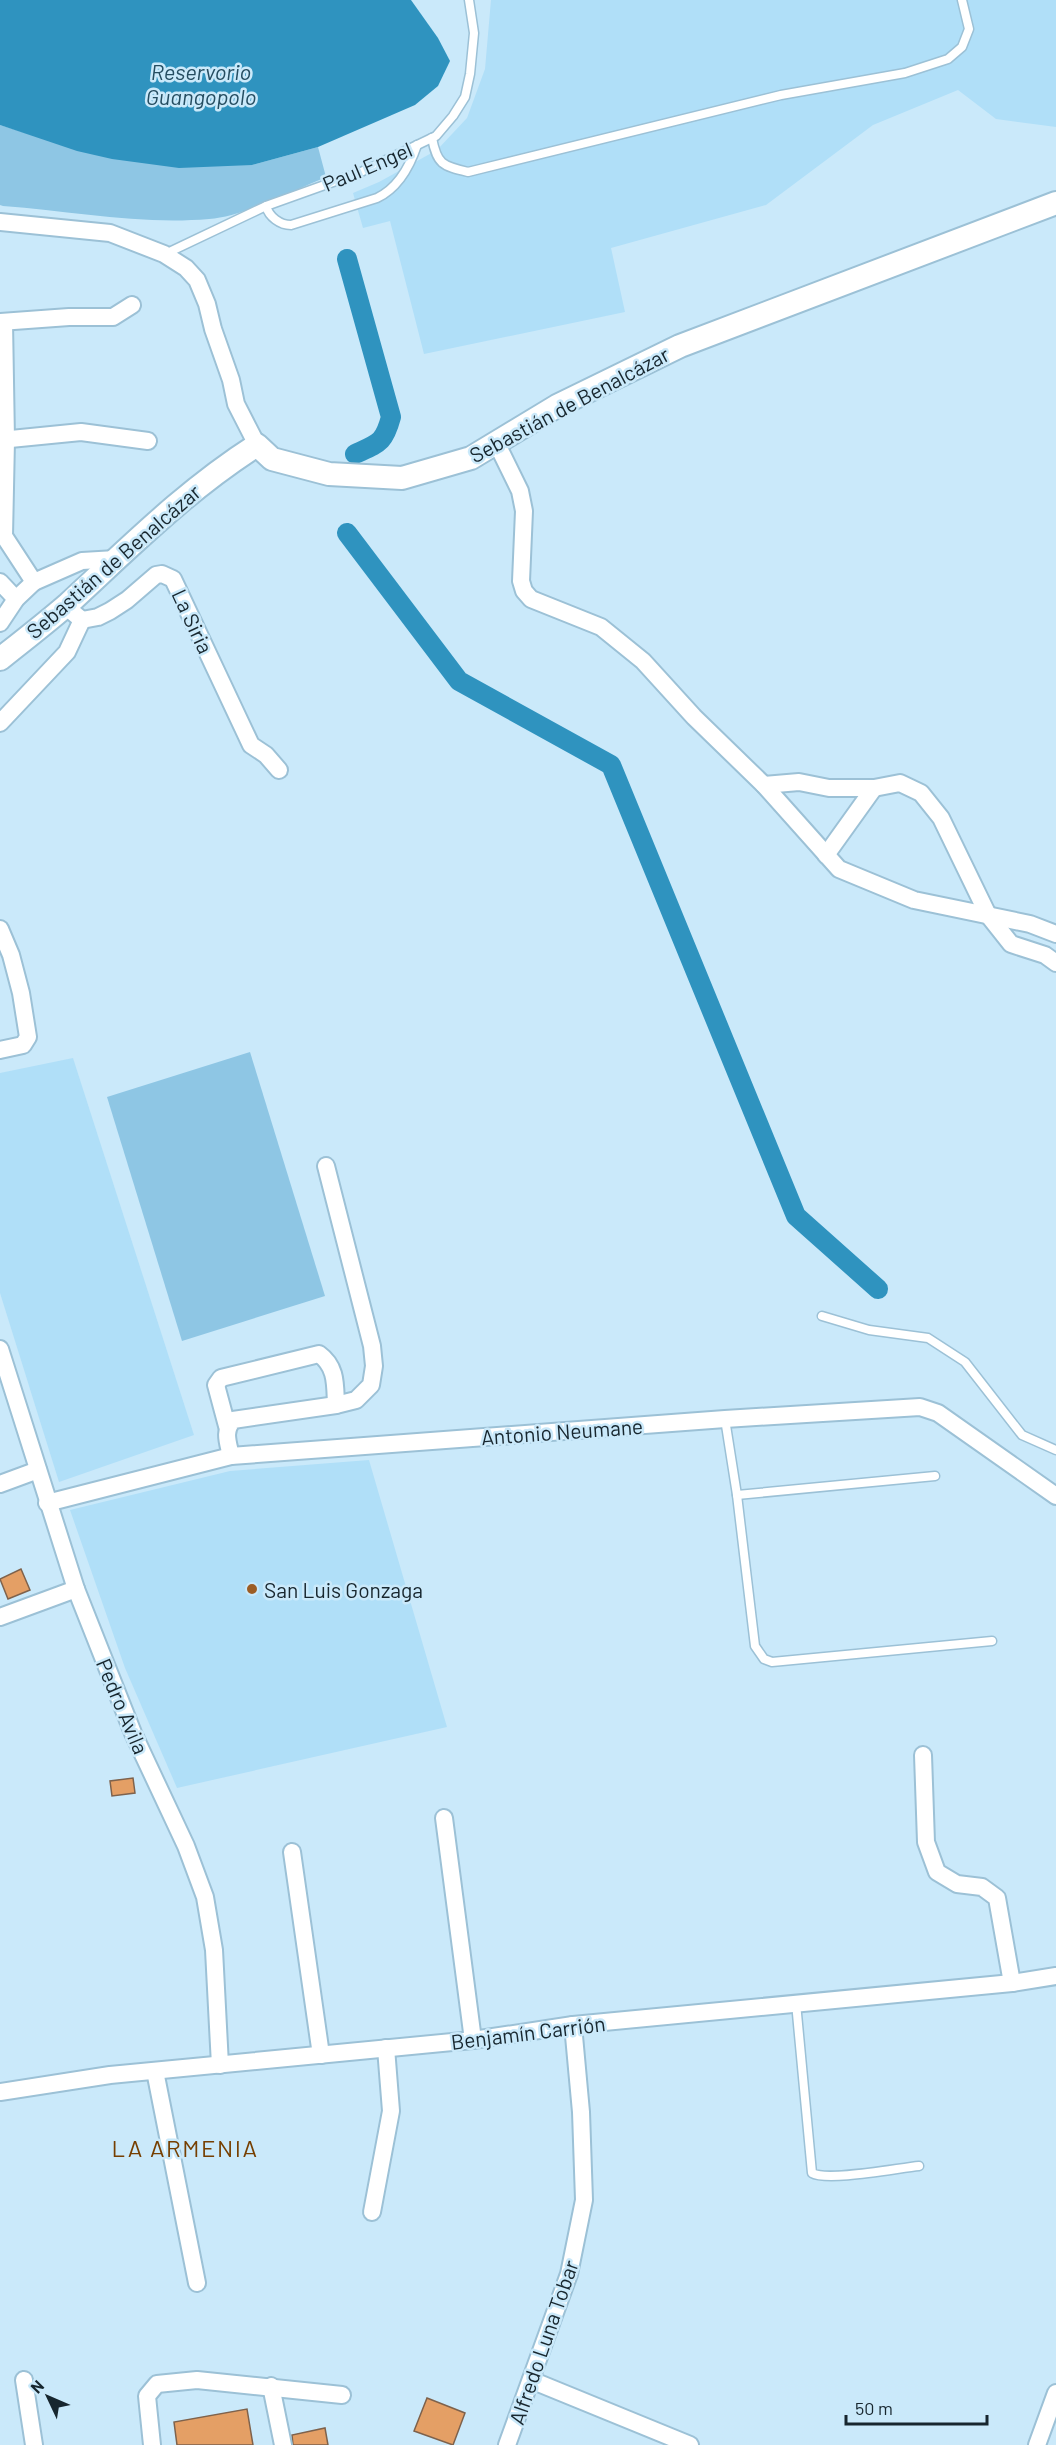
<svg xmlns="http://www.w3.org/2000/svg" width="1056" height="2445" font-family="Barlow,sans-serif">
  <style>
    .built { fill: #b0dff8 }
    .green { fill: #8ec6e4 }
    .water { fill: #2f93bf }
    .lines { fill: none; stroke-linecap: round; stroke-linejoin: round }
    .canal { stroke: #2f93bf; stroke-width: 20 }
    .building { fill: #e49f65; stroke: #7e624c; stroke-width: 1.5 }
    .service-casing { stroke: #9cc1d6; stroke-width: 11 }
    .minor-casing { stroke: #9cc1d6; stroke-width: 20 }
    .secondary-casing { stroke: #9cc1d6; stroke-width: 26 }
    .service { stroke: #fff; stroke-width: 8 }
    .minor { stroke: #fff; stroke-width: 16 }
    .secondary { stroke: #fff; stroke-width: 22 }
    .poi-dot { fill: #9c5d24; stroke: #cae9fa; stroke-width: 2 }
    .labels { text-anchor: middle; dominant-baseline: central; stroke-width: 5; stroke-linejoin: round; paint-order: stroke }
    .street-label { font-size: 21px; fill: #17262e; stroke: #cae9fa }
    .poi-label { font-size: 21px; fill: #17262e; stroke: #cae9fa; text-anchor: start }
    .water-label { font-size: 22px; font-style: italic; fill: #254d61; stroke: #cae9fa }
    .quarter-label { font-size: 24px; letter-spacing: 1.5px; fill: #763f01; stroke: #cae9fa }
  </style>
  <rect width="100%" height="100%" fill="#cae9fa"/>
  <g class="built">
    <polygon points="491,0 1056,0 1056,127 996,119 958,90 873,125 766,205 611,248 625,312 424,354 390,221 363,228 353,193 379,182 437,150 467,118 485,69"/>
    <polygon points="73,1058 194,1435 59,1482 0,1293 0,1073"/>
    <polygon points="369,1460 447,1727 177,1788 125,1668 70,1510 230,1471"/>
  </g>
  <g class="green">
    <path d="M 0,125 L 32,135 L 252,165 L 318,147 L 326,177 C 293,191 244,216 209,219 C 140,225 72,211 3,206 L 0,205 Z"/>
    <polygon points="250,1052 325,1296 182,1341 107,1097"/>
  </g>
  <polygon class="water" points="0,0 411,0 438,38 450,61 438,86 415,105 318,147 252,165 179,168 112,159 77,151 0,125"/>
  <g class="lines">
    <g class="canal">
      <path d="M 347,259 L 391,417 C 384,443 379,443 355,454"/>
      <polyline points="347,533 459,681 611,765 796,1216 878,1289"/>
    </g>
  </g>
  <g class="building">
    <polygon points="21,1569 30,1590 8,1599 0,1579"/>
    <polygon points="133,1778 135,1793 112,1796 110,1781"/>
    <polygon points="427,2398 465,2413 453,2445 414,2431"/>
    <polygon points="247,2409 253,2445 177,2445 174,2422"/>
    <polygon points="325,2428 328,2445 293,2445 292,2435"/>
  </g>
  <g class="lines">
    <g class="service-casing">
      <g id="service">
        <path d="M 432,138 C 437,164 442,166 468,172 L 781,95 L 905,73 L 948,59 L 962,47 L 969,29 L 962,0"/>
        <path d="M 266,206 C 269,217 280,225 291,225 L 377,198 C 398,188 410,166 417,145"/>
        <polyline points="165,254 266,206 361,172 436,136 453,116 465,97 470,74 474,33 469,0"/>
        <polyline points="822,1316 869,1330 928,1338 965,1362 1022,1435 1056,1450"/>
        <polyline points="725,1419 737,1495 755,1646 764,1659 772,1662 992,1641"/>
        <polyline points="737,1495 935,1476"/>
        <path d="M 796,2003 L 812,2173 C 827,2182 898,2168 919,2166"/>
      </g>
    </g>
    <g class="minor-casing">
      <g id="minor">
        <polyline points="0,222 110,233 164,254 186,268 197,280 207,304 213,329 231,380 236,404 257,445"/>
        <polyline points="0,322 69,317 113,317 132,305"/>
        <polyline points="4,322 6,440 4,536 34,582"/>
        <polyline points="0,440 81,432 148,441"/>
        <polyline points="496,442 520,491 524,511 521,581 524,591 531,599 601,627 643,661 694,717 764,785 839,869 914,900 1030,924 1056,934"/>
        <polyline points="0,582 16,599"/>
        <polyline points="65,606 82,620 98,617 110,611 127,600 156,575 162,574 173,579 251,745 266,755 279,770"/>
        <polyline points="0,623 16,599 34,582 82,561 116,559"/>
        <polyline points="0,723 67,652 82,620"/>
        <polyline points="764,785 799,782 829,788 874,788 900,783 921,793 941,818 988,915 1011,944 1045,955 1056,963"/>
        <polyline points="826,855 874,788"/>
        <polyline points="0,929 11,955 21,993 28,1037 23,1045 0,1050"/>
        <polyline points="0,1349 76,1589 133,1733 186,1846 205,1897 214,1950 220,2065"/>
        <path d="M 227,1426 L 216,1385 L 221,1378 L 319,1354 C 337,1367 335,1385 336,1405"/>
        <path d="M 231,1456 C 228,1442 223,1432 233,1420 L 336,1405 L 356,1400 L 371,1385 L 374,1366 L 372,1346 L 326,1166"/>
        <polyline points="0,1484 38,1470"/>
        <polyline points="47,1503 231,1456 725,1419 920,1407 938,1413 1056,1496"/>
        <polyline points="0,1617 76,1589"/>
        <polyline points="923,1755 926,1842 937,1872 957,1884 982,1887 997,1898 1012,1983"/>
        <polyline points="444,1818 473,2040"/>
        <polyline points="292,1852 321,2055"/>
        <polyline points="155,2071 197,2283"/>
        <polyline points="0,2092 110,2075 473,2040 573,2025 1012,1983 1056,1976"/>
        <polyline points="372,2212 391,2111 386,2048"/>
        <polyline points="24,2380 34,2445"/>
        <polyline points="531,2380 690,2445"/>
        <polyline points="271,2386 283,2445"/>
        <polyline points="152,2445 147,2396 157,2384 197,2380 342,2395"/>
        <polyline points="507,2445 569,2274 584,2200 581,2112 573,2025"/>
        <polyline points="1037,2445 1056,2393"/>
      </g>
    </g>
    <g class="secondary-casing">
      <path id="secondary" d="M 0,659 C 23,641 46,623 68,604 C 131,546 185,491 257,445 L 272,459 L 329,474 L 402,478 L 471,458 L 557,406 L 680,346 L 1056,203"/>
    </g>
    <use href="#service" class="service"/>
    <use href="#minor" class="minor"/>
    <use href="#secondary" class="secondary"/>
  </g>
  <circle class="poi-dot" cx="252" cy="1589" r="6"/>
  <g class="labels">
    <g class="street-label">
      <text transform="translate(367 166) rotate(-23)">Paul Engel</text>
      <text transform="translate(569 404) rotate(-28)">Sebastián de Benalcázar</text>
      <text transform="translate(113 561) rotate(-41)">Sebastián de Benalcázar</text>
      <text transform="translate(193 621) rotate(65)">La Siria</text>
      <text transform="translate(562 1431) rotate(-4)">Antonio Neumane</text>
      <text transform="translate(123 1706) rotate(67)">Pedro Avila</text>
      <text transform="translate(528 2032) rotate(-7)">Benjamín Carrión</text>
      <text transform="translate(543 2342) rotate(-71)">Alfredo Luna Tobar</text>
    </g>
    <g class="poi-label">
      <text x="264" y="1589">San Luis Gonzaga</text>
    </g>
    <g class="water-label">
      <text x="201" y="71">Reservorio<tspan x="201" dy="25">Guangopolo</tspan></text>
    </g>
    <g class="quarter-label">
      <text x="185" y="2147">LA ARMENIA</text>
    </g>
  </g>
  <g transform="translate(48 2397) rotate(314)" stroke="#cae9fa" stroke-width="4.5" paint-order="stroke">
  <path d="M0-4.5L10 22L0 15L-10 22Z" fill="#17262e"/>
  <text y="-9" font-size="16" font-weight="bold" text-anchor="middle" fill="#17262e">N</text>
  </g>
  <path d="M846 2415v9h141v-9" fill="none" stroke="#17262e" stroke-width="3"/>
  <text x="855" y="2415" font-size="18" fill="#17262e" stroke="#cae9fa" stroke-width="4.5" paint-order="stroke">50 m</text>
</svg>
